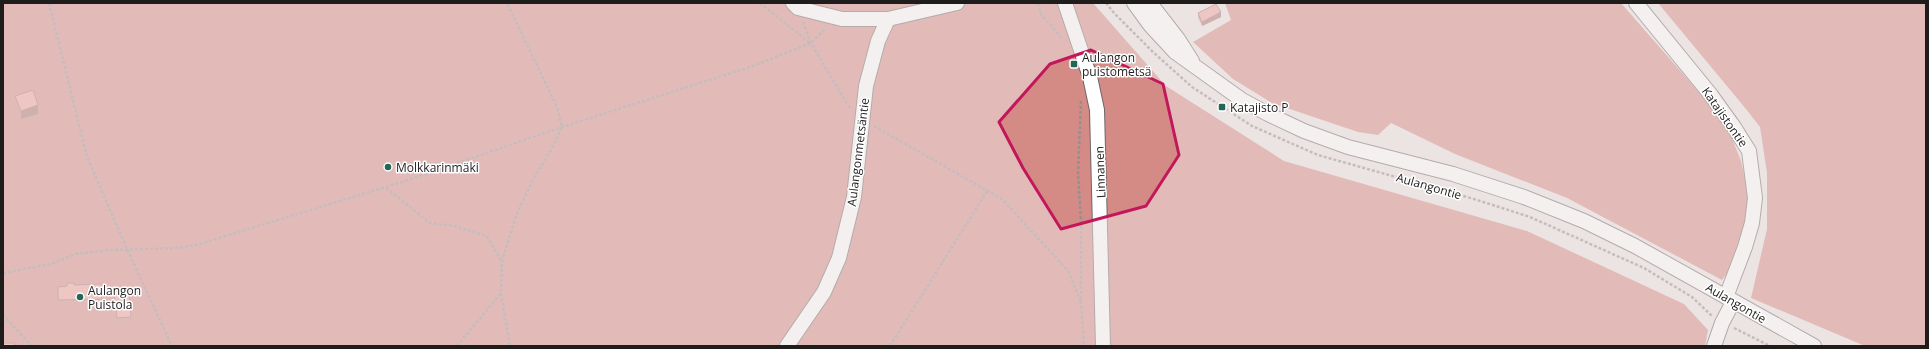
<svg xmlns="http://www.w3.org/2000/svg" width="1929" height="349" font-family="'Open Sans',sans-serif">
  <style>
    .forest { fill: #d58b85 }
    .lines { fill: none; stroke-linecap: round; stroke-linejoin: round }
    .minor-casing { stroke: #6f6767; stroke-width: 16 }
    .path { stroke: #958f8f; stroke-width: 2.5; stroke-dasharray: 3 2; stroke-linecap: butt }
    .minor { stroke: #fff; stroke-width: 14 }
    .wall { fill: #ce8c87 }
    .shaded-wall { fill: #a8726e }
    .building { fill: #f0a39d; stroke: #a8726e }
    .marked { fill: none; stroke: #c2185b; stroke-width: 3; stroke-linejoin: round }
    .poi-dot { fill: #236759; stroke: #fff; stroke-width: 1.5 }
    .labels { text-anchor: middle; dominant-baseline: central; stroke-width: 3; stroke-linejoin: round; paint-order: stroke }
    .poi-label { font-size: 12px; fill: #1f1c1c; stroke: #fff; text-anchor: start }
    .street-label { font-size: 12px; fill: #1f1c1c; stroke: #fff }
  </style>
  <rect width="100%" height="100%" fill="#ece3e3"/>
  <g class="forest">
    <polygon points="3,3 1093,3 1166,86 1284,161 1527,231 1684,304 1708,330 1705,346 3,346"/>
    <polygon points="1225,3 1621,3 1726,123 1741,161 1748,192 1749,211 1738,250 1728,272 1722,280 1567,198 1455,154 1391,123 1378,135 1358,132 1272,103 1233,79 1193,42 1231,20"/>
    <polygon points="1658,3 1926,3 1926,346 1865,346 1751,298 1767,229 1767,173 1760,127 1746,109"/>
  </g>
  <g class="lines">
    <g class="minor-casing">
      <g id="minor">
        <polyline points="1065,3 1090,77 1097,110 1103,346"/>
        <polyline points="1134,3 1150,25 1175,52 1242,100 1268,114 1304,131 1348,147 1453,174 1524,197 1584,221 1635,246 1814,346"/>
        <polyline points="1150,3 1178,39 1192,61"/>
        <polyline points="1636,3 1711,95 1734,127 1749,151 1755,198 1752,223 1745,247 1726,297"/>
        <polyline points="888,19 957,3"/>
        <polyline points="787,346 824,292 839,258 854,197 866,86 878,41 888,19 842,19 798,8 793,3"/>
        <polyline points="1714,346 1722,323 1733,302"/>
      </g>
    </g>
    <g class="path">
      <polyline points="49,3 87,157 127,249 172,346"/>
      <polyline points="760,3 810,43"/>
      <polyline points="1038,3 1041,14 1062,38"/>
      <polyline points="1106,3 1114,13 1153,52 1192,87 1252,126 1318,155 1474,199 1530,217 1644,268 1692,297 1712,316"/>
      <polyline points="803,22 811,43 850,109"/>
      <polyline points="1081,101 1078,174 1081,220 1081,303 1084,346"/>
      <polyline points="874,126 1002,199 1069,272 1081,303"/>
      <polyline points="386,188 430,223 455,226 487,236 502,262"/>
      <polyline points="3,273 51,264 76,254 109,250 179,248 196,245 402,182 562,127 753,66 811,43 825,29"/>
      <polyline points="501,293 510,346"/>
      <polyline points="3,315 32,346"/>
      <polyline points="1734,328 1770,346"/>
      <polyline points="457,346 501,293 502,261 516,216 533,179 551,150 562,127 557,107 507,3"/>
      <polyline points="890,346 987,191"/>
    </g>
    <use href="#minor" class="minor"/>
  </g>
  <g class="wall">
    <polygon points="1198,13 1221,17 1202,26 1198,17"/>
    <polygon points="15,96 38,114 21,119 15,104"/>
    <polygon points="101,284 102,303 58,305 58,287 67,286 74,285"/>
    <polygon points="114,293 131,317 131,325 117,327 114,302"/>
  </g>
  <g class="shaded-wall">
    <polygon points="1221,12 1221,17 1202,26 1202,22"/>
    <polygon points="38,105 38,114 21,119 21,111"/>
  </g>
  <g class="building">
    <polygon points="1216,4 1221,12 1202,22 1198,13"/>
    <polygon points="33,90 38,105 21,111 15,96"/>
    <polygon points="67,283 74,283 74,285 101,284 102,299 58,300 58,287 67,286"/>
    <polygon points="129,292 131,317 117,318 114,293"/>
    <rect x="3" y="343" width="11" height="3"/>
  </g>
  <path d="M0 0H1929V349H0ZM 1091,50 L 1163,84 L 1179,155 L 1146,206 L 1061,229 L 1023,168 L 999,122 L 1050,64 Z" fill="#ece3e3" fill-opacity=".55" fill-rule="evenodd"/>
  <path class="marked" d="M 1091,50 L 1163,84 L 1179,155 L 1146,206 L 1061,229 L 1023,168 L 999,122 L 1050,64 Z"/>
  <g class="poi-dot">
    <rect x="1070" y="60" width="8" height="8" rx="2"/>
    <rect x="1218" y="103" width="8" height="8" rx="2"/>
    <circle cx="388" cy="167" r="4"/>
    <circle cx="80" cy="297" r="4"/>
  </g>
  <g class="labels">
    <g class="poi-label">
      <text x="1082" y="57">Aulangon<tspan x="1082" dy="14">puistometsä</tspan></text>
      <text x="1230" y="107">Katajisto P</text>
      <text x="396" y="167">Molkkarinmäki</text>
      <text x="88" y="290">Aulangon<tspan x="88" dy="14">Puistola</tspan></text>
    </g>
    <g class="street-label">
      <text transform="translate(1725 117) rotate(55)">Katajistontie</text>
      <text transform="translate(858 152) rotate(-83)">Aulangonmetsäntie</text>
      <text transform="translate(1100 172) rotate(-92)">Linnanen</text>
      <text transform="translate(1429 186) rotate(16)">Aulangontie</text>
      <text transform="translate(1736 303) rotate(30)">Aulangontie</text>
    </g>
  </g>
  <rect width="1929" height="349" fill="none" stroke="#1f1c1c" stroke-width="8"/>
</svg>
